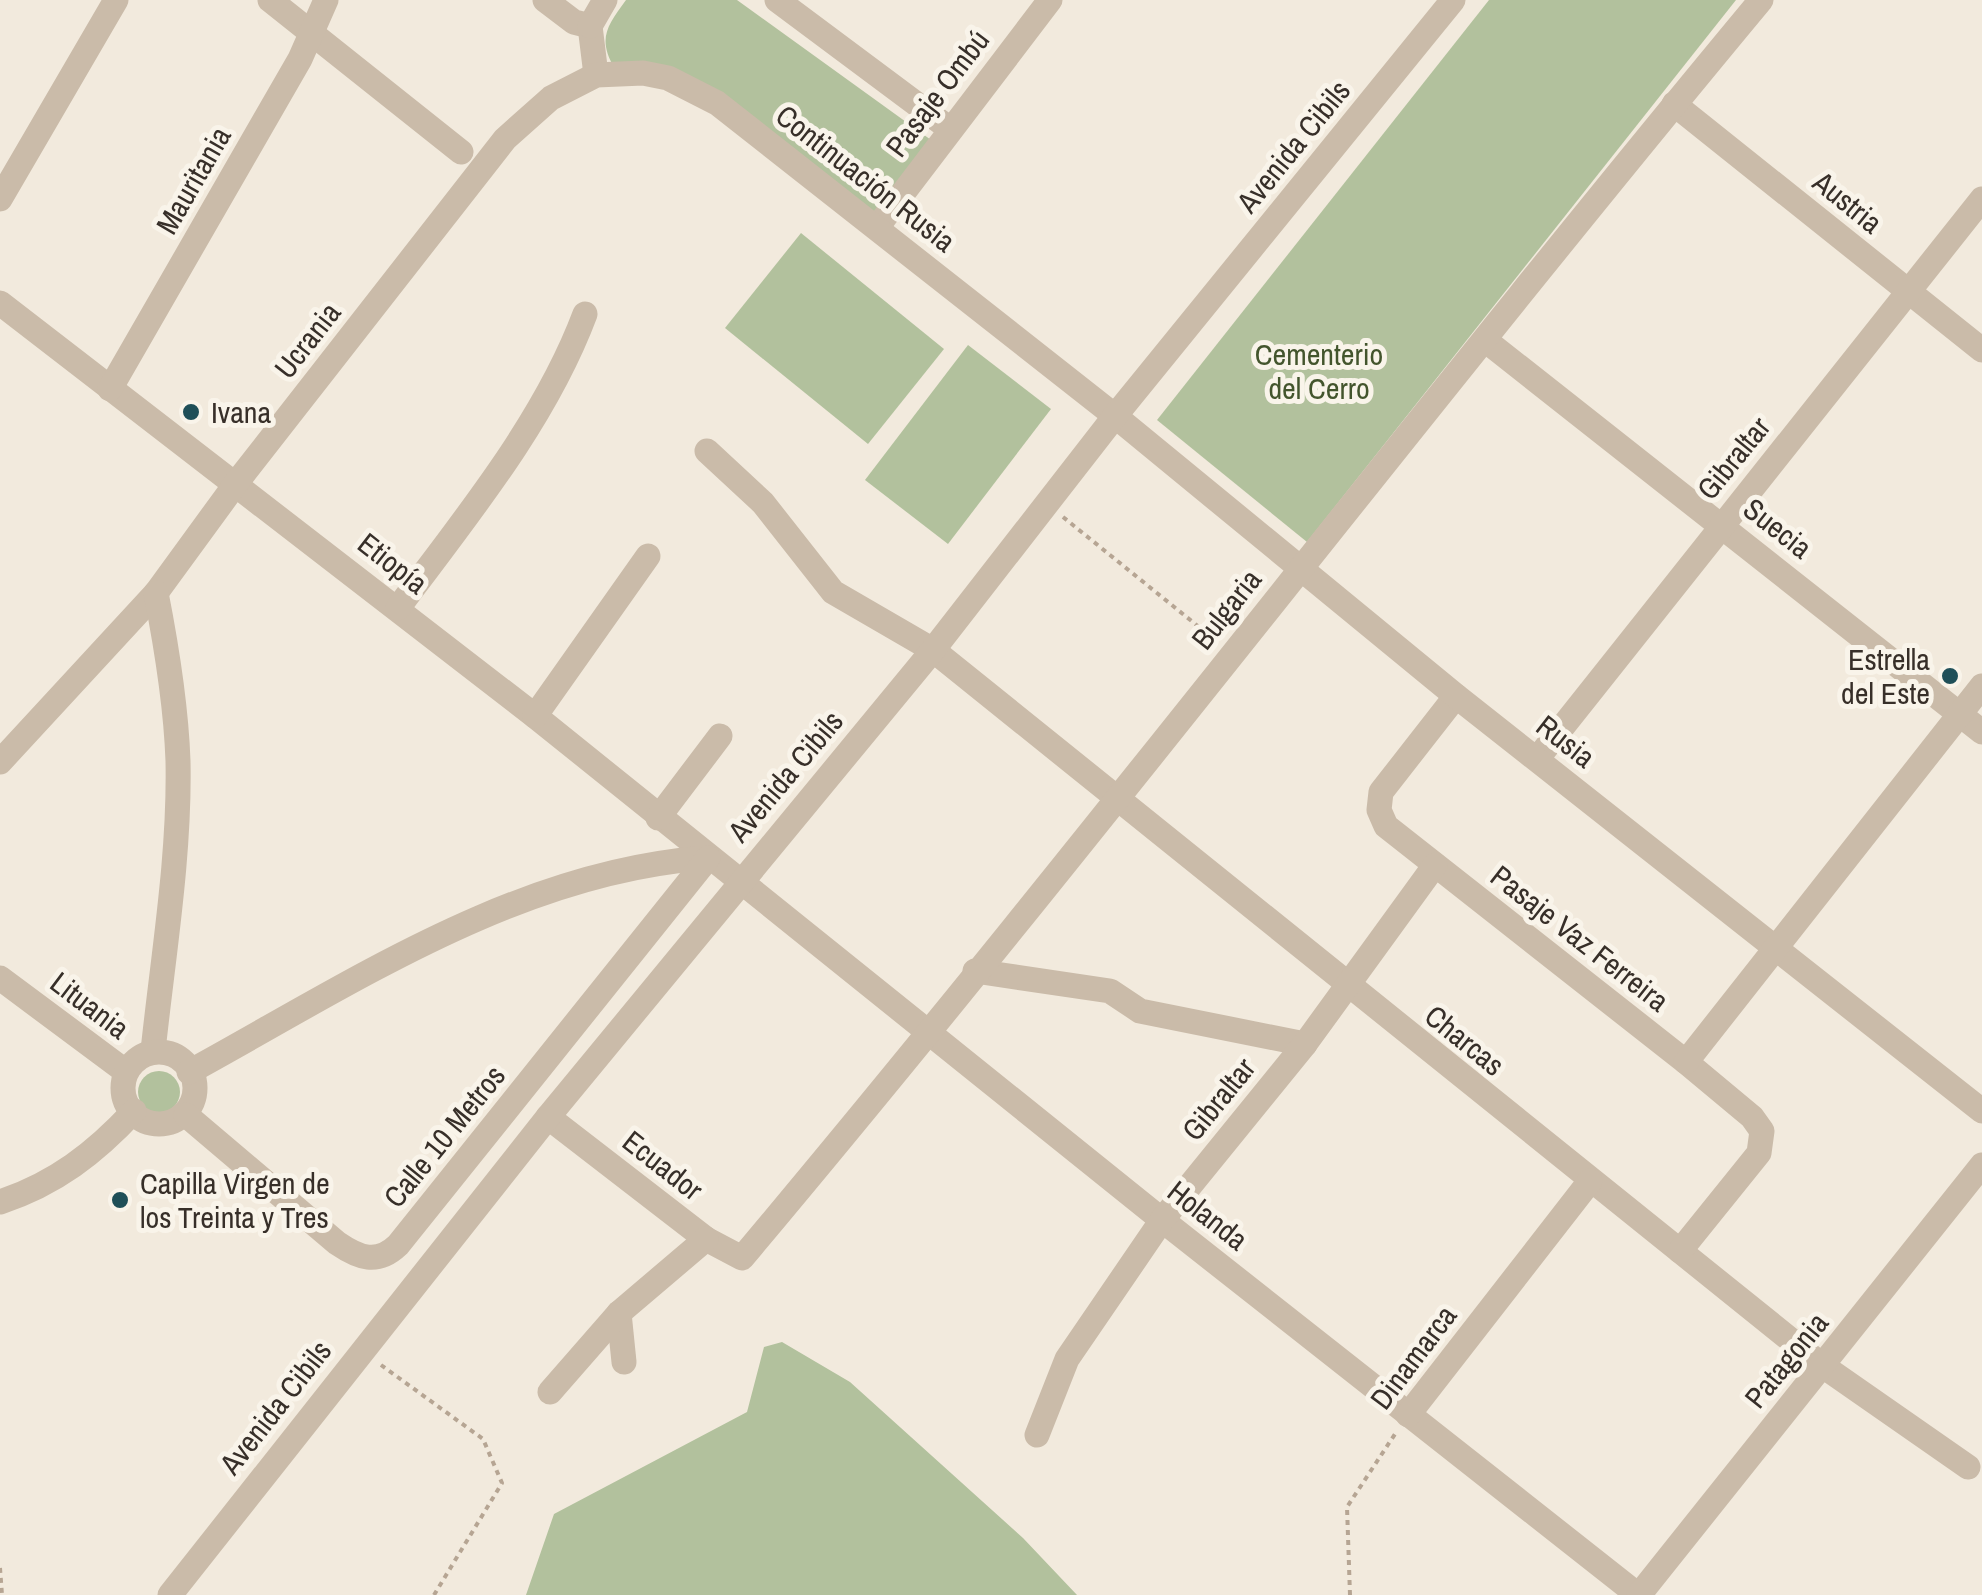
<svg xmlns="http://www.w3.org/2000/svg" width="1982" height="1595" font-family="'Archivo Narrow',sans-serif">
  <style>
    .green { fill: #b2c19d }
    .lines { fill: none; stroke-linecap: round; stroke-linejoin: round }
    .path { stroke: #b6a593; stroke-width: 4; stroke-dasharray: 5 5; stroke-linecap: butt }
    .minor { stroke: #cabba9; stroke-width: 25 }
    .poi-dot { fill: #1f4f58; stroke: #f9f4ea; stroke-width: 4 }
    .labels { text-anchor: middle; dominant-baseline: central; stroke-width: 10; stroke-linejoin: round; paint-order: stroke }
    .street-label { font-size: 30px; fill: #372f29; stroke: #f9f4ea }
    .park-label { font-size: 30px; fill: #43552d; stroke: #f9f4ea }
    .poi-label { font-size: 30px; fill: #372f29; stroke: #f9f4ea; text-anchor: start }
  </style>
  <rect width="100%" height="100%" fill="#f2eadd"/>
  <g class="green">
    <path d="M 626,0 L 737,0 L 938,145 L 883,220 L 729,99 L 615,69 C 597,39 607,26 626,0 Z"/>
    <polygon points="1489,0 1736,0 1307,542 1157,420"/>
    <polygon points="801,233 944,349 868,444 725,328"/>
    <polygon points="968,345 1051,409 948,544 865,480"/>
    <circle cx="159" cy="1092" r="21"/>
    <polygon points="782,1342 850,1382 1023,1538 1077,1595 526,1595 554,1514 747,1412 764,1347"/>
  </g>
  <g class="lines">
    <g class="path">
      <polyline points="1063,517 1215,640"/>
      <polyline points="381,1365 483,1439 502,1483 434,1595"/>
      <polyline points="0,1568 2,1595"/>
      <polyline points="1350,1595 1347,1507 1395,1434"/>
    </g>
    <g class="minor">
      <polyline points="270,0 461,152"/>
      <polyline points="545,0 574,22 590,26"/>
      <polyline points="777,0 950,129"/>
      <polyline points="590,26 596,75"/>
      <polyline points="590,26 605,0"/>
      <polyline points="1674,104 1982,350"/>
      <polyline points="0,199 116,0"/>
      <polyline points="878,226 1050,0"/>
      <polyline points="0,303 535,716 1162,1220 1638,1595"/>
      <polyline points="1485,340 1982,732"/>
      <polyline points="110,389 300,59 326,0"/>
      <polyline points="707,451 763,503 833,592 933,650 1823,1366 1968,1467"/>
      <path d="M 398,608 C 466,517 545,421 585,314"/>
      <polyline points="1456,696 1381,792 1379,810 1386,826 1686,1062 1752,1117 1762,1131 1759,1153 1680,1251"/>
      <polyline points="535,716 648,556"/>
      <polyline points="1537,759 1982,199"/>
      <polyline points="0,762 156,593 237,482 505,139 551,98 596,75 643,73 668,78 717,103 1115,416 1456,696 1982,1111"/>
      <polyline points="658,818 720,736"/>
      <polyline points="975,971 1110,991 1140,1011 1305,1044"/>
      <polyline points="0,978 125,1071"/>
      <path d="M 153,1051 C 163,956 180,857 178,761 C 176,704 167,649 156,593"/>
      <circle cx="159" cy="1088" r="36"/>
      <polyline points="1686,1062 1982,686"/>
      <path d="M 189,1072 C 350,984 520,870 708,858"/>
      <path d="M 186,1115 L 337,1243 C 359,1258 377,1265 398,1245 L 708,858"/>
      <path d="M 548,1117 L 706,1239 L 742,1258 C 1089,845 1416,415 1761,0"/>
      <path d="M 0,1202 C 55,1184 95,1153 134,1111"/>
      <polyline points="619,1313 624,1362"/>
      <polyline points="550,1392 619,1313 706,1239"/>
      <polyline points="1408,1415 1590,1181"/>
      <polyline points="1037,1435 1067,1359 1162,1220 1305,1044 1435,865"/>
      <polyline points="170,1595 548,1117 933,650 1115,416 1453,0"/>
      <polyline points="1639,1595 1982,1165"/>
    </g>
  </g>
  <g class="poi-dot">
    <circle cx="191" cy="412" r="10"/>
    <circle cx="1950" cy="676" r="10"/>
    <circle cx="120" cy="1200" r="10"/>
  </g>
  <g class="labels">
    <g class="street-label">
      <text transform="translate(937 93) rotate(-53)">Pasaje Ombú</text>
      <text transform="translate(1293 146) rotate(-51)">Avenida Cibils</text>
      <text transform="translate(866 178) rotate(38)">Continuación Rusia</text>
      <text transform="translate(193 180) rotate(-60)">Mauritania</text>
      <text transform="translate(1848 202) rotate(39)">Austria</text>
      <text transform="translate(307 340) rotate(-52)">Ucrania</text>
      <text transform="translate(1733 458) rotate(-51)">Gibraltar</text>
      <text transform="translate(1778 528) rotate(38)">Suecia</text>
      <text transform="translate(393 563) rotate(38)">Etiopía</text>
      <text transform="translate(1226 609) rotate(-52)">Bulgaria</text>
      <text transform="translate(1566 741) rotate(38)">Rusia</text>
      <text transform="translate(785 776) rotate(-50)">Avenida Cibils</text>
      <text transform="translate(1580 938) rotate(38)">Pasaje Vaz Ferreira</text>
      <text transform="translate(90 1005) rotate(37)">Lituania</text>
      <text transform="translate(1465 1040) rotate(39)">Charcas</text>
      <text transform="translate(1218 1099) rotate(-51)">Gibraltar</text>
      <text transform="translate(444 1136) rotate(-51)">Calle 10 Metros</text>
      <text transform="translate(663 1165) rotate(38)">Ecuador</text>
      <text transform="translate(1208 1215) rotate(38)">Holanda</text>
      <text transform="translate(1413 1357) rotate(-53)">Dinamarca</text>
      <text transform="translate(1786 1360) rotate(-51)">Patagonia</text>
      <text transform="translate(275 1407) rotate(-52)">Avenida Cibils</text>
    </g>
    <g class="park-label">
      <text x="1319" y="354">Cementerio<tspan x="1319" dy="34">del Cerro</tspan></text>
    </g>
    <g class="poi-label">
      <text x="211" y="412">Ivana</text>
      <text x="1930" y="659" text-anchor="end">Estrella<tspan x="1930" dy="34">del Este</tspan></text>
      <text x="140" y="1183">Capilla Virgen de<tspan x="140" dy="34">los Treinta y Tres</tspan></text>
    </g>
  </g>
</svg>
